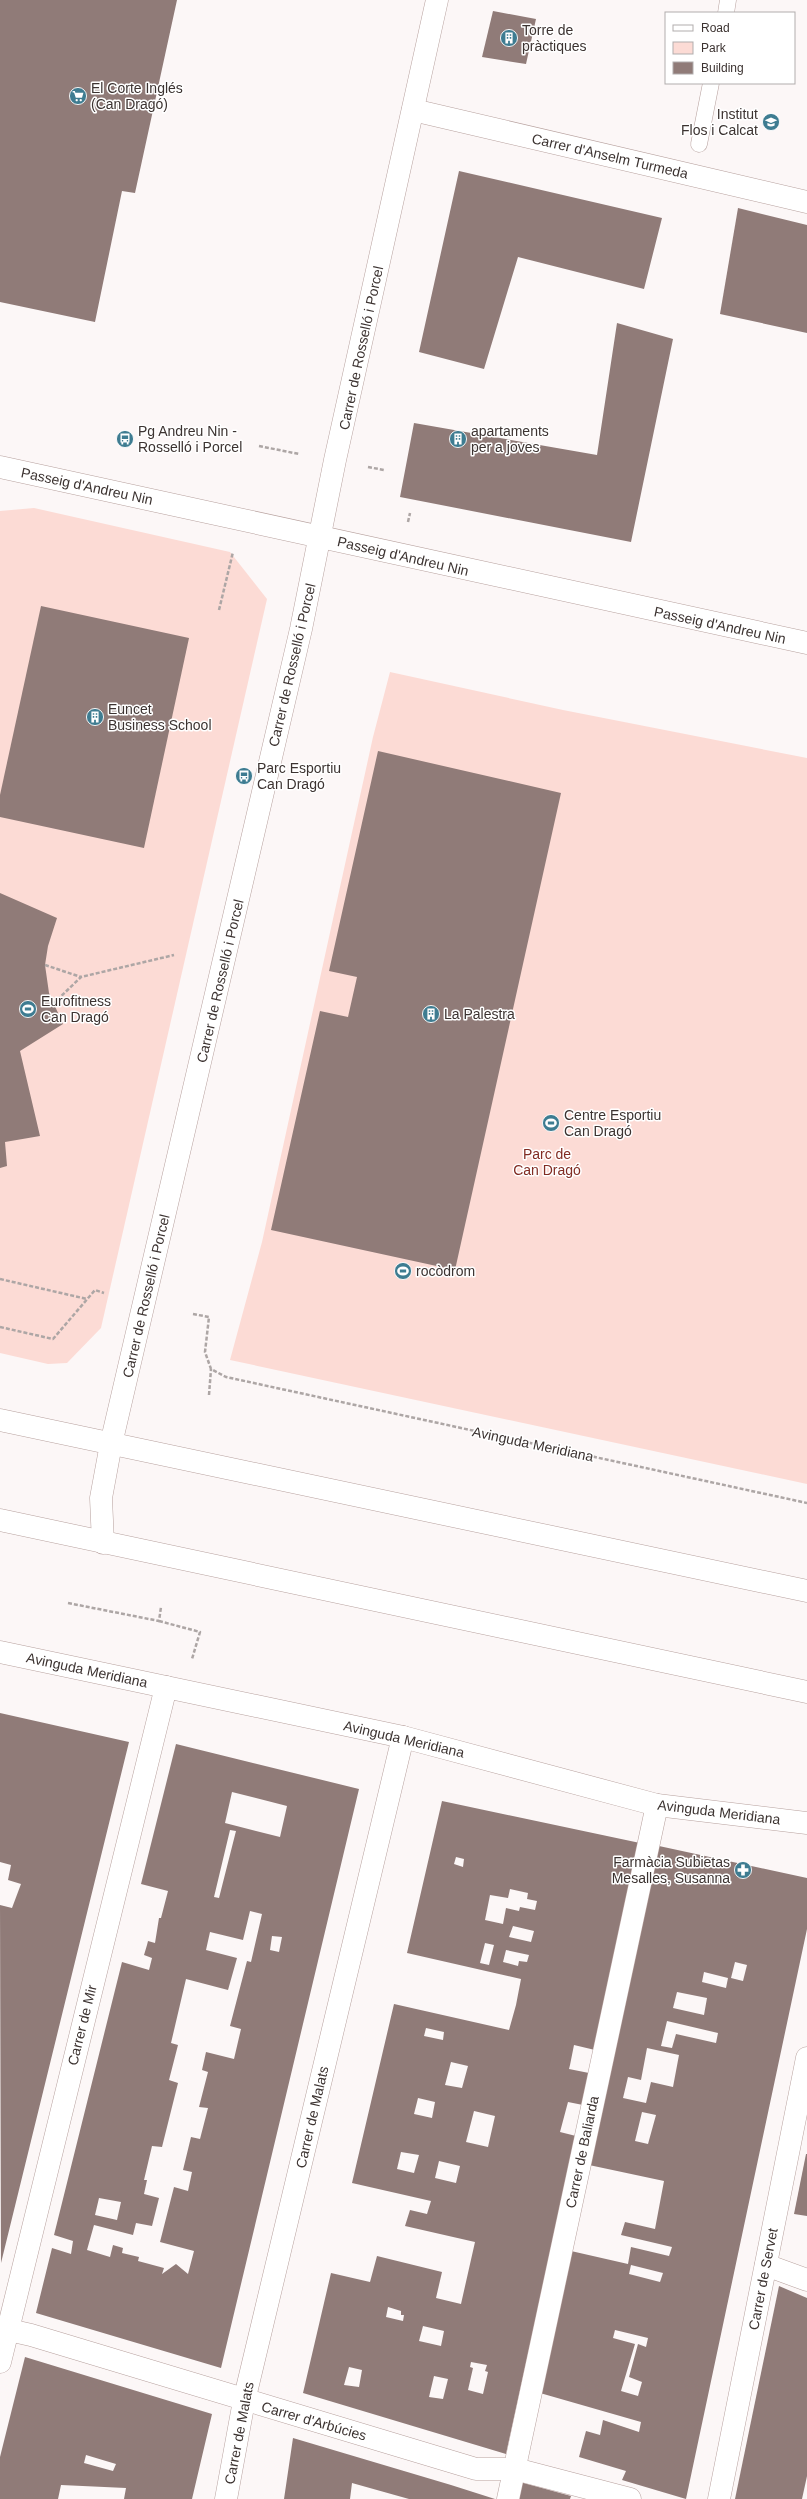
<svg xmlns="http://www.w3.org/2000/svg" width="807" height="2499" font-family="Helvetica,sans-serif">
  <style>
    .green { fill: #fcdbd5 }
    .building { fill: #907b78; fill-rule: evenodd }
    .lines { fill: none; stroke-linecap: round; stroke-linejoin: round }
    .lane-casing { stroke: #b7a19e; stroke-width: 17 }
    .street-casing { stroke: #b7a19e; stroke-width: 23 }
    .primary-casing { stroke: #b7a19e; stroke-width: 23 }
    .path { stroke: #ada6a5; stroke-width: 2.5; stroke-dasharray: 4 2; stroke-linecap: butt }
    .lane { stroke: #fff; stroke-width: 16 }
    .street { stroke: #fff; stroke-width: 22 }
    .primary { stroke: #fff; stroke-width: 22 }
    .labels { text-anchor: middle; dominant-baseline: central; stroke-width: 3; stroke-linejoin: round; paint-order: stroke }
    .poi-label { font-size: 14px; fill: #3c3331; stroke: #fff; text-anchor: start }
    .street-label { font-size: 14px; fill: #3c3331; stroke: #fff }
    .park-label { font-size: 14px; fill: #812c23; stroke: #fff }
  </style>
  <rect width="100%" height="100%" fill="#fcf7f7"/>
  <g class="green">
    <polygon points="34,508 230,552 267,599 101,1328 67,1363 48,1364 0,1353 0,511"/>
    <polygon points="390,672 563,710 807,758 807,1484 230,1360 262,1242 373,737"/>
  </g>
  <g class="building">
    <polygon points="0,0 177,0 135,193 122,191 95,322 0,302"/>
    <polygon points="493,11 536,19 526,64 482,57"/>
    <polygon points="459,171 662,218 644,289 518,257 484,369 419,352"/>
    <polygon points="738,208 807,225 807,333 720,314"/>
    <polygon points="617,323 673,339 631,542 400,497 414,423 597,455"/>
    <polygon points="41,606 189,638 144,848 0,817 0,795"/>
    <polygon points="378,751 561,793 455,1270 271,1230 320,1011 348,1017 357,977 329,971"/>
    <polygon points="0,893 57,918 48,946 45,965 49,993 63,1024 20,1051 40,1136 5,1142 7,1166 0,1168"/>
    <polygon points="0,1713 129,1742 1,2263 0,1905 12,1908 21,1884 8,1880 11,1865 0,1862"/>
    <path d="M 176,1744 L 359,1789 L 221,2368 L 36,2313 L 52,2248 L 71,2254 L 73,2241 L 54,2235 L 122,1962 L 149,1970 L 152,1958 L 144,1955 L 147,1945 L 148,1941 L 155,1943 L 159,1918 L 161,1918 L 168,1891 L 141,1884 ZM 232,1792 L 287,1806 L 280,1837 L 225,1823 ZM 230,1830 L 236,1831 L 219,1898 L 214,1897 ZM 250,1911 L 262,1914 L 251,1962 L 247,1961 L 230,2026 L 241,2029 L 234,2059 L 206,2052 L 202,2070 L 208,2072 L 199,2107 L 208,2108 L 200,2139 L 191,2137 L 183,2170 L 192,2172 L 188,2191 L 174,2187 L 160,2242 L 194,2251 L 188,2274 L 176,2264 L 162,2274 L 164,2268 L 138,2261 L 139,2257 L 122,2253 L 123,2248 L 113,2245 L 110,2257 L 87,2250 L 94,2225 L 133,2235 L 136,2223 L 152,2226 L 159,2198 L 144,2194 L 147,2180 L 144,2180 L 152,2146 L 162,2147 L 178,2083 L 169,2080 L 178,2045 L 171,2043 L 186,1979 L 228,1990 L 237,1958 L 206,1950 L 210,1932 L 243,1940 ZM 272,1936 L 282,1937 L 279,1952 L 270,1950 ZM 99,2198 L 121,2202 L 117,2220 L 95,2215 Z"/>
    <path d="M 442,1801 L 640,1843 L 595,2050 L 574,2045 L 570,2065 L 569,2069 L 589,2073 L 583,2105 L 568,2102 L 560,2132 L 576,2136 L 506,2454 L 303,2393 L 331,2273 L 370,2282 L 377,2256 L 442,2272 L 436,2298 L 461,2304 L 475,2242 L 405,2226 L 410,2210 L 427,2214 L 431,2201 L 352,2183 L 394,2004 L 509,2030 L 516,2005 L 521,1979 L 407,1953 ZM 456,1857 L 464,1859 L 463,1867 L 454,1864 ZM 510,1889 L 528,1893 L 527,1899 L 537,1901 L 535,1910 L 520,1907 L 519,1911 L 506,1908 L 503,1924 L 485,1920 L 490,1895 L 508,1898 ZM 513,1926 L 534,1931 L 531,1942 L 509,1937 ZM 485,1943 L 494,1945 L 489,1965 L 480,1963 ZM 506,1950 L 529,1955 L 527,1962 L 519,1961 L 518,1966 L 503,1962 ZM 426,2028 L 444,2032 L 443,2040 L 424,2036 ZM 451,2062 L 468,2066 L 462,2088 L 445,2085 ZM 418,2098 L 435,2102 L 432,2118 L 414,2114 ZM 474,2111 L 495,2116 L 488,2147 L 466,2142 ZM 401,2152 L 419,2155 L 414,2173 L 397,2169 ZM 439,2161 L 460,2166 L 456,2183 L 435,2178 ZM 388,2307 L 401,2311 L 401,2315 L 404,2315 L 403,2321 L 386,2317 ZM 423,2326 L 444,2331 L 441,2346 L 419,2341 ZM 471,2362 L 487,2365 L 485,2371 L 488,2372 L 483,2394 L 468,2390 L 473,2368 L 470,2367 ZM 349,2367 L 362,2370 L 359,2387 L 344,2385 ZM 434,2376 L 448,2379 L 443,2399 L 429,2397 Z"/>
    <path d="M 659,1846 L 807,1878 L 807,1929 L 686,2499 L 622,2480 L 626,2471 L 579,2457 L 586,2431 L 600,2435 L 603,2420 L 639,2432 L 641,2422 L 540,2393 L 571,2251 L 628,2264 L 631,2247 L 669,2256 L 672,2247 L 621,2235 L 625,2222 L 655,2229 L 664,2181 L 589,2165 ZM 735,1962 L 747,1965 L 743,1981 L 731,1978 ZM 704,1972 L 728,1978 L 726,1988 L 702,1982 ZM 677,1992 L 707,1998 L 704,2015 L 673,2008 ZM 667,2021 L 718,2033 L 716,2043 L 676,2034 L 672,2048 L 661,2046 ZM 647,2048 L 679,2055 L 673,2087 L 651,2082 L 646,2103 L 623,2098 L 628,2077 L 641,2080 ZM 642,2112 L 656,2115 L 648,2144 L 635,2141 ZM 631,2265 L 663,2273 L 660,2282 L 629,2274 ZM 615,2330 L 648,2338 L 646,2347 L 638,2344 L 629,2377 L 642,2382 L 638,2396 L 621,2391 L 635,2344 L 613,2338 Z"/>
    <polygon points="806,2154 807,2154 807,2216 794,2214"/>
    <polygon points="779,2286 807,2298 807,2476 802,2499 735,2499"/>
    <path d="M 25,2357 L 212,2414 L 192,2499 L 124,2499 L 126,2488 L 61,2485 L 58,2499 L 0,2499 L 0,2457 ZM 86,2455 L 116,2464 L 113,2471 L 84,2463 Z"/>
    <polygon points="293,2438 451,2485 495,2499 409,2499 352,2483 350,2499 284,2499"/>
    <polygon points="520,2482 571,2496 570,2499 517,2499"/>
  </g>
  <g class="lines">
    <g class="lane-casing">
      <g id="lane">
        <polyline points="726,13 728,0"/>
        <polyline points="699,144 711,83"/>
      </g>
    </g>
    <g class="street-casing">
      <g id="street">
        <polyline points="413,110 807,202"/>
        <polyline points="0,467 807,643"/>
        <polyline points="103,1543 101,1498 111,1444 301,629 335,460 437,0"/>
        <polyline points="0,1652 403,1737 657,1805 807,1823"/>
        <polyline points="766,2265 807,2280"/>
        <polyline points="0,2328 31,2335 476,2469 515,2469 630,2499"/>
        <polyline points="0,2362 166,1687"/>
        <polyline points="226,2499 244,2401 403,1737"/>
        <polyline points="508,2499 657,1805"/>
        <polyline points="719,2499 807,2058"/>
      </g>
    </g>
    <g class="primary-casing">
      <g id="primary">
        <polyline points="0,1420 807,1591"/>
        <polyline points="0,1520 807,1692"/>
      </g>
    </g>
    <g class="path">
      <polyline points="259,446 299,454"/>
      <polyline points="368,467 384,470"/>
      <polyline points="408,522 410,513"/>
      <polyline points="219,610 233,552"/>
      <polyline points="45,965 81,977"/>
      <polyline points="53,1004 81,977 174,955"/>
      <polyline points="0,1279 87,1299"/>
      <polyline points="193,1314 209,1317 205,1352 211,1369 226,1377 807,1503"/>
      <polyline points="0,1327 53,1339 95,1290 104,1293"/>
      <polyline points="209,1395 211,1369"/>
      <polyline points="68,1603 159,1621 161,1607"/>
      <polyline points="159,1621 200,1632 192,1659"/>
    </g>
    <use href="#lane" class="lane"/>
    <use href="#street" class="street"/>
    <use href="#primary" class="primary"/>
  </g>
  <defs>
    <g id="building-disc" transform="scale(0.9)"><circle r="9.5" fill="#3e7c91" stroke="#fff"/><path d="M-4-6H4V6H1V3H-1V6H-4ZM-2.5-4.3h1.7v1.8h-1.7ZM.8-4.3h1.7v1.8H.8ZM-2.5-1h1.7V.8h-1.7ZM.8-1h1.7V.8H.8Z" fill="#fff"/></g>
    <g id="supermarket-disc" transform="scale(0.9)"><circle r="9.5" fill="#3e7c91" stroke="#fff"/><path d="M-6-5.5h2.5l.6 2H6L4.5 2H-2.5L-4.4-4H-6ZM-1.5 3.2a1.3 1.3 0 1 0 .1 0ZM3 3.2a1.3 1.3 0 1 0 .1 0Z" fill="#fff"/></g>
    <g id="school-disc" transform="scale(0.9)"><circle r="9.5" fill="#3e7c91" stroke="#fff"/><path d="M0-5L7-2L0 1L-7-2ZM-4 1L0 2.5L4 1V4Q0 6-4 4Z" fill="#fff"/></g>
    <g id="bus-disc" transform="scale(0.9)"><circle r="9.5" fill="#3e7c91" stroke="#fff"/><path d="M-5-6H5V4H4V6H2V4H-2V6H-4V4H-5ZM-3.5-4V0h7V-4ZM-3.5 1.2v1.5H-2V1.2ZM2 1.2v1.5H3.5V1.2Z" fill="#fff"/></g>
    <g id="stadium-disc" transform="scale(0.9)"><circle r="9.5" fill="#3e7c91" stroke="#fff"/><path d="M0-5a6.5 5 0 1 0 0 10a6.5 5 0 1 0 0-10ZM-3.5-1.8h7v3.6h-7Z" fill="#fff"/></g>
    <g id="pharmacy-disc" transform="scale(0.9)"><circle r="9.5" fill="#3e7c91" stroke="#fff"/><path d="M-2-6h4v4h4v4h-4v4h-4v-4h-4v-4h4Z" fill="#fff"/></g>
  </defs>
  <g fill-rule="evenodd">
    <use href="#building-disc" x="509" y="38"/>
    <use href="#supermarket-disc" x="78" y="96"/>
    <use href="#school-disc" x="771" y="122"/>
    <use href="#bus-disc" x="125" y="439"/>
    <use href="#building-disc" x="458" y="439"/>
    <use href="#building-disc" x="95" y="717"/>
    <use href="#bus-disc" x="244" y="776"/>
    <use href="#stadium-disc" x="28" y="1009"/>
    <use href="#building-disc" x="431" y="1014"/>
    <use href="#stadium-disc" x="551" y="1123"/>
    <use href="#stadium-disc" x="403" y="1271"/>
    <use href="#pharmacy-disc" x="743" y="1870"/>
  </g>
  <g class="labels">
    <g class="poi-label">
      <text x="522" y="30">Torre de<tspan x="522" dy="16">pràctiques</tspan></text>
      <text x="91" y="88">El Corte Inglés<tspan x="91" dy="16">(Can Dragó)</tspan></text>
      <text x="758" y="114" text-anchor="end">Institut<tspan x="758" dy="16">Flos i Calcat</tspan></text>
      <text x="138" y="431">Pg Andreu Nin -<tspan x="138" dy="16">Rosselló i Porcel</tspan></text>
      <text x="471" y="431">apartaments<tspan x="471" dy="16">per a joves</tspan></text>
      <text x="108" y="709">Euncet<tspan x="108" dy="16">Business School</tspan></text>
      <text x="257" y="768">Parc Esportiu<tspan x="257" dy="16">Can Dragó</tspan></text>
      <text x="41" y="1001">Eurofitness<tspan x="41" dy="16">Can Dragó</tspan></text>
      <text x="444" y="1014">La Palestra</text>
      <text x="564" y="1115">Centre Esportiu<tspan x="564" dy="16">Can Dragó</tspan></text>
      <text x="416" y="1271">rocòdrom</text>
      <text x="730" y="1862" text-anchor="end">Farmàcia Subietas<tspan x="730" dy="16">Mesalles, Susanna</tspan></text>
    </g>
    <g class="street-label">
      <text transform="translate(610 156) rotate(13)">Carrer d'Anselm Turmeda</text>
      <text transform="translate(361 348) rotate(-78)">Carrer de Rosselló i Porcel</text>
      <text transform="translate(87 486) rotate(12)">Passeig d'Andreu Nin</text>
      <text transform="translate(403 556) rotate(13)">Passeig d'Andreu Nin</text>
      <text transform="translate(720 625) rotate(12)">Passeig d'Andreu Nin</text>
      <text transform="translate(292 665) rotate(-77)">Carrer de Rosselló i Porcel</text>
      <text transform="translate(220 981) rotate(-77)">Carrer de Rosselló i Porcel</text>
      <text transform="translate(146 1296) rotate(-77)">Carrer de Rosselló i Porcel</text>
      <text transform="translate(533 1444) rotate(12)">Avinguda Meridiana</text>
      <text transform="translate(87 1670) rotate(12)">Avinguda Meridiana</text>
      <text transform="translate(404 1739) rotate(13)">Avinguda Meridiana</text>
      <text transform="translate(719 1812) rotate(7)">Avinguda Meridiana</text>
      <text transform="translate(82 2025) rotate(-76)">Carrer de Mir</text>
      <text transform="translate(312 2117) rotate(-77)">Carrer de Malats</text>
      <text transform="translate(582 2152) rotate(-78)">Carrer de Baliarda</text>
      <text transform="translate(763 2279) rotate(-79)">Carrer de Servet</text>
      <text transform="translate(314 2421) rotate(16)">Carrer d'Arbúcies</text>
      <text transform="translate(239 2433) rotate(-79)">Carrer de Malats</text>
    </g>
    <g class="park-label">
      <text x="547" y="1154">Parc de<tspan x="547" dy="16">Can Dragó</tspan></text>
    </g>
  </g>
  <rect x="665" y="12" width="130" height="72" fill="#ffffff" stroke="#b1adad"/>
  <rect x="673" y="25" width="20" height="6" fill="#ffffff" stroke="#b1adad"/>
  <text x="701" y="32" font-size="12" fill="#3c3331">Road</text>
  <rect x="673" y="42" width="20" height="12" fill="#fcdbd5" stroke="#b1adad"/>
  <text x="701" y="52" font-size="12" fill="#3c3331">Park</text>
  <rect x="673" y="62" width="20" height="12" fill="#907b78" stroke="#b1adad"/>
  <text x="701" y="72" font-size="12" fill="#3c3331">Building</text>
</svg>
